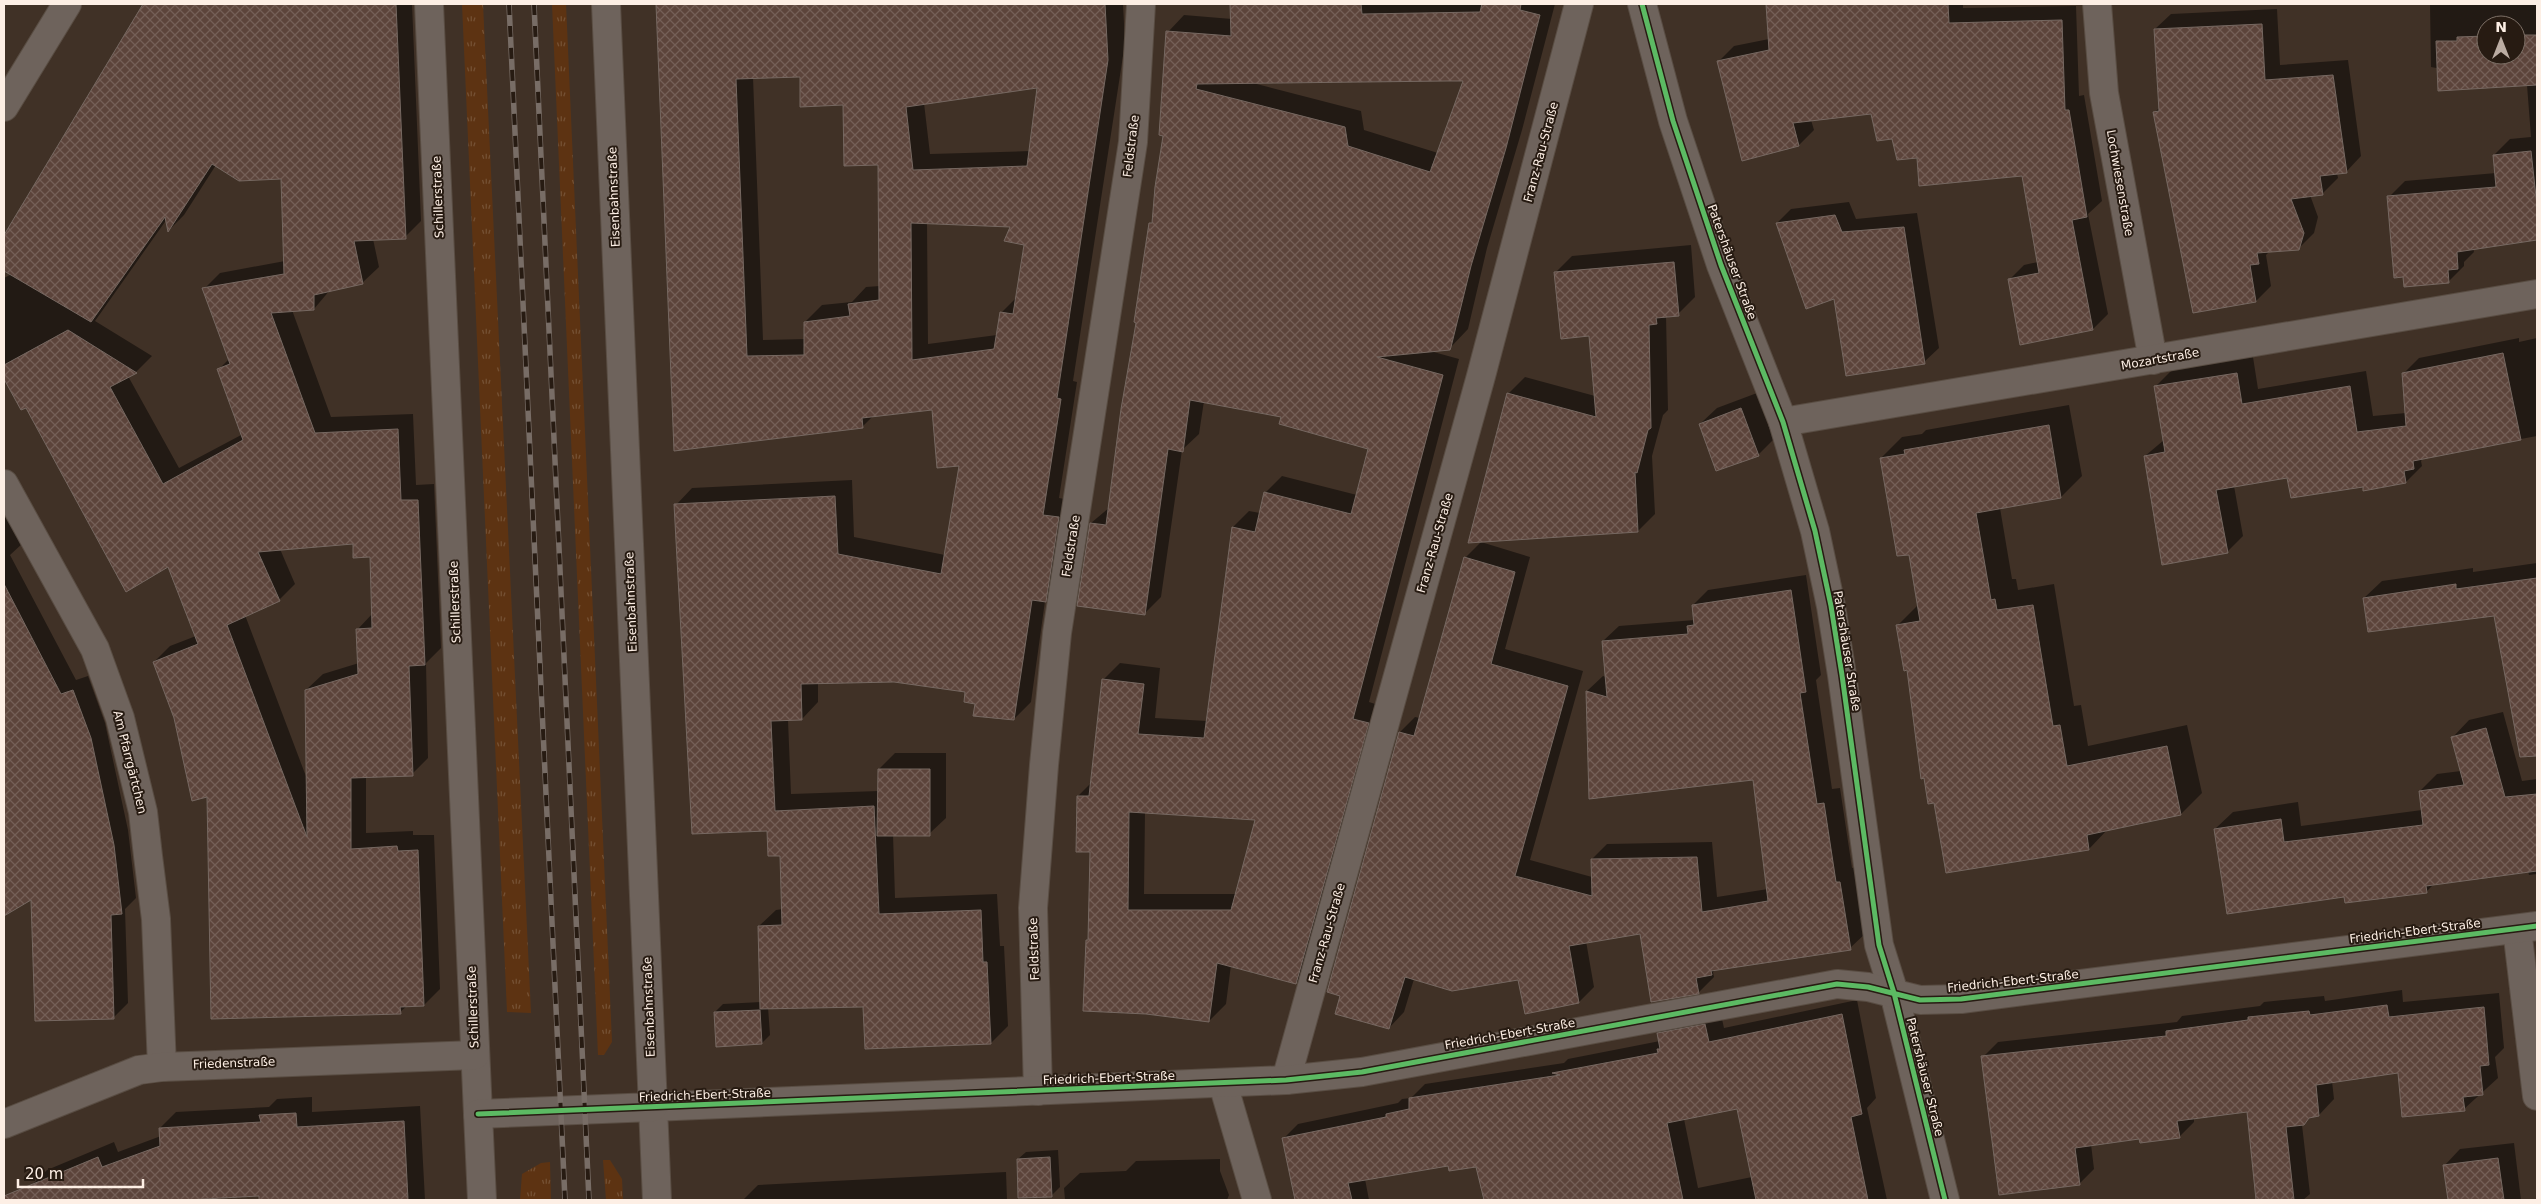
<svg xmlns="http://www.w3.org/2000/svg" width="2541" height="1204" font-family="'DejaVu Sans',sans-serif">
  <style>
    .grass { fill: url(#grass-tufts) }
    .shadow { fill: #0007; fill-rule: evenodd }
    .building { fill: url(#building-cross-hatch); stroke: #766861; fill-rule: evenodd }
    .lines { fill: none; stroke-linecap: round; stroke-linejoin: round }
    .minor-casing { stroke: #594d43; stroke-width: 30 }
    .tertiary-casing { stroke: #594d43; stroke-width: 30 }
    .minor { stroke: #6e635c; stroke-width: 28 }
    .tertiary { stroke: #6e635c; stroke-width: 28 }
    .rail-casing { stroke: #786d66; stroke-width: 5.5 }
    .rail { stroke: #271b12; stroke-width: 4; stroke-dasharray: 11; stroke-linecap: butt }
    .cycleway-casing { stroke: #271b12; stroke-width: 8 }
    .cycleway { stroke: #5cba63; stroke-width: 5 }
    .labels { text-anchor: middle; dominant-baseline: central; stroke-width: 4; stroke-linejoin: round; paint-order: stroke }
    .street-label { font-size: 12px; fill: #fdefe5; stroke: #271b12 }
  </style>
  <defs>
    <pattern id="grass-tufts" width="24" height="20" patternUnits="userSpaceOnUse" patternTransform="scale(1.25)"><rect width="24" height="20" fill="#5d3312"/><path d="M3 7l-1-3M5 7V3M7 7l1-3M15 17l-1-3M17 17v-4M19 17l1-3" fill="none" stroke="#755134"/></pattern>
    <pattern id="building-cross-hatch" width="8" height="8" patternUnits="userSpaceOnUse" patternTransform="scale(1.25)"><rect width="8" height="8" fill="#5c443b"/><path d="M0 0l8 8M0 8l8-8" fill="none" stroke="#745f57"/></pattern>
  </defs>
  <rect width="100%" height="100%" fill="#403126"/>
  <g class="grass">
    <polygon points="462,4 483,4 531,1013 507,1012"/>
    <polygon points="552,4 566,4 612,1042 604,1055 598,1055"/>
    <polygon points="603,1160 610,1160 622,1179 623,1200 606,1200"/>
    <polygon points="550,1162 551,1200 520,1200 522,1174 541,1163"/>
  </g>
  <g class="shadow">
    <path d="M 146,4 L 412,4 L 421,221 L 405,237 L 373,239 L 379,267 L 362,283 L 330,290 L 314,309 L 292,310 L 331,417 L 413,414 L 416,485 L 434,484 L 441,648 L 426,663 L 428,758 L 412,774 L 366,776 L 366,833 L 413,831 L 413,835 L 434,835 L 440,989 L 424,1005 L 407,1006 L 400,1012 L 208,796 L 154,662 L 170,646 L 196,636 L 169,566 L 26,406 L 21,409 L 4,376 L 4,278 L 12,274 L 4,270 L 4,238 ZM 216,165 L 282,177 L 285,261 L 220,273 L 204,289 L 230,358 L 219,369 L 243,434 L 179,468 L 128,376 L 136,372 L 152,356 L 95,321 L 167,219 L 169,230 L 184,215 ZM 354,542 L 371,556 L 373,613 L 357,630 L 359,663 L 323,674 L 306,690 L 307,779 L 245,615 L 279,600 L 295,584 L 280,549 Z"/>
    <path d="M 658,4 L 1123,4 L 1125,43 L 1073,381 L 1077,382 L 1059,498 L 1075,501 L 1062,584 L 1045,601 L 1031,702 L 1014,719 L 976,703 L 967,691 L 894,681 L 818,682 L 818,702 L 802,719 L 788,720 L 791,794 L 879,791 L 879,769 L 895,753 L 946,753 L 946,818 L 929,834 L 893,834 L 895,898 L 997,894 L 1000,946 L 1004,946 L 1008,1026 L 991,1043 L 864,1006 L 768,1007 L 770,1035 L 762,1043 L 715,1012 L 723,1004 L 761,1002 L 759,926 L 776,910 L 783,909 L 782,854 L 768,830 L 676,505 L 692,488 L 852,480 L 854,537 L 945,555 L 961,464 L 933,408 L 874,415 L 862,427 L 675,450 ZM 801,76 L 844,104 L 879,164 L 880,286 L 866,287 L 852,302 L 822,305 L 805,322 L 805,339 L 763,340 L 753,77 ZM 1039,86 L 1031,151 L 930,154 L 924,103 ZM 927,222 L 1012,226 L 1026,244 L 1017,297 L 1001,313 L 997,335 L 928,344 Z"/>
    <path d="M 1231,4 L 1555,4 L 1522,130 L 1487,248 L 1468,329 L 1449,349 L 1430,351 L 1459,359 L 1369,702 L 1385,707 L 1313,966 L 1296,983 L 1231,965 L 1226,1004 L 1209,1021 L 1087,940 L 1090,938 L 1091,851 L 1078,796 L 1091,783 L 1103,680 L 1120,663 L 1160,668 L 1155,718 L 1207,721 L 1233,527 L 1249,511 L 1260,513 L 1265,493 L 1282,476 L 1357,495 L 1369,448 L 1282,416 L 1204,401 L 1199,434 L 1182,450 L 1161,597 L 1144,614 L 1091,523 L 1110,507 L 1150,224 L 1154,220 L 1164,135 L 1168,32 L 1184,15 L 1232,19 ZM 1464,80 L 1438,153 L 1364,130 L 1361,111 L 1253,83 ZM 1145,812 L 1256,819 L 1236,894 L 1144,894 Z"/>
    <polygon points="1767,4 1963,4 1963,8 2076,6 2079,96 2084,95 2102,201 2088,214 2108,314 2093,329 2009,280 2024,265 2038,262 2023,175 1918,157 1893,137 1872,113 1811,120 1814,130 1799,145 1719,61 1734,46 1769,39"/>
    <path d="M 2430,4 L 2537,4 L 2537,248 L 2536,239 L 2473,248 L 2474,252 L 2464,262 L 2464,266 L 2448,282 L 2389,197 L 2405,181 L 2496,173 L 2494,155 L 2510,139 L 2531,137 L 2527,85 L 2431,67 ZM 2486,25 L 2516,25 L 2516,55 L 2486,55 Z"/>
    <polygon points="2277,9 2280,65 2348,60 2361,156 2346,172 2337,173 2338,178 2322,194 2310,195 2318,217 2314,233 2298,249 2270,251 2266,255 2271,286 2256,301 2154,113 2160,107 2155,29 2171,14"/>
    <polygon points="1849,202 1856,219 1917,213 1939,348 1924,362 1835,298 1777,223 1791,209"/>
    <polygon points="1691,245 1695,297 1678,314 1666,315 1668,410 1663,415 1652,456 1655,514 1638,531 1508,394 1525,377 1595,396 1590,335 1555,273 1572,256"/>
    <polygon points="2519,338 2519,342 2537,338 2537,436 2424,457 2421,461 2422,466 2406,482 2364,485 2288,476 2234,486 2243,536 2227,552 2145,456 2164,440 2156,386 2172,370 2253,357 2258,389 2366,371 2373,416 2406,413 2403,374 2419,358"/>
    <polygon points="1757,393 1774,439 1758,455 1700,424 1717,408"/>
    <polygon points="2069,405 2082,476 2061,497 2000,508 2012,579 2016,579 2018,590 2054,584 2074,706 2081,705 2088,746 2187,725 2202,793 2181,814 2108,829 2089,849 1935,801 1898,625 1918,605 1910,554 1881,458 1902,437 1922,434 1926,430"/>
    <polygon points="4,508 23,543 10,555 76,680 88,676 105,723 128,830 136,898 125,909 128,1003 114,1017 32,898 4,914"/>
    <polygon points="1481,542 1530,557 1505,649 1583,671 1530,860 1592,877 1592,859 1607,844 1712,842 1717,897 1768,889 1754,779 1587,691 1603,676 1606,677 1603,641 1619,626 1695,620 1693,605 1708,590 1806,575 1821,675 1816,680 1832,789 1840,788 1852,868 1855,867 1866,933 1850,948 1716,969 1713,972 1714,977 1699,992 1652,1001 1641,932 1586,941 1594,987 1579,1002 1519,978 1414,979 1404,1012 1389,1028 1400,732 1415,717 1420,718 1465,558"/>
    <polygon points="2537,563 2537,693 2511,698 2495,614 2364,598 2382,581 2473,568 2473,572"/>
    <polygon points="2503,712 2522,781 2537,779 2537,874 2529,875 2528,871 2434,884 2426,892 2345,895 2215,829 2233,812 2298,802 2301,826 2422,810 2420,791 2437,774 2461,771 2452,738 2469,720"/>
    <polygon points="2402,990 2403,1002 2499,993 2504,1048 2495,1057 2498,1078 2464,1109 2399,1072 2332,1081 2334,1099 2319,1115 2311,1116 2302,1125 2310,1194 2303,1200 2258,1200 2248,1110 2194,1117 2194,1122 2179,1137 2140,1138 2091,1144 2094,1169 2079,1184 1983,1057 1998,1042 2177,1022 2182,1016 2260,1006 2264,1002 2324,996 2325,1001"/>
    <path d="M 1857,1000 L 1876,1098 L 1867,1108 L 1887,1200 L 1583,1200 L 1581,1191 L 1558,1191 L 1512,1200 L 1485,1200 L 1477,1165 L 1449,1165 L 1365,1179 L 1369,1200 L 1297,1200 L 1284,1138 L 1298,1124 L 1398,1103 L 1402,1099 L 1411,1098 L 1425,1084 L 1564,1063 L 1568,1059 L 1660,1041 L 1659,1034 L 1673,1019 L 1720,1010 L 1724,1028 ZM 1738,1108 L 1752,1177 L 1698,1188 L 1684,1119 Z"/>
    <polygon points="312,1097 312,1112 420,1106 425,1200 260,1200 260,1194 165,1200 37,1200 31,1186 47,1170 114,1142 118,1152 161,1136 160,1128 176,1112 269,1107 277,1099"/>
    <polygon points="2514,1143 2521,1200 2449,1200 2445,1165 2460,1149"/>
    <polygon points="1058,1150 1060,1187 1052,1195 1018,1159 1026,1152"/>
    <polygon points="1220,1159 1220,1171 1229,1195 1227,1200 1065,1200 1064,1188 1080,1173 1126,1171 1136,1161"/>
    <polygon points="1006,1172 1007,1200 743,1200 758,1185"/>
  </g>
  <g class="building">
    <path d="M 143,4 L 396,4 L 406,239 L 354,241 L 363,284 L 314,295 L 314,310 L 271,313 L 315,433 L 398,429 L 401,500 L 418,500 L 425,665 L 409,666 L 413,776 L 351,778 L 351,849 L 397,846 L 398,851 L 418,850 L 424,1006 L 400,1007 L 401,1014 L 211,1019 L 207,797 L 192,801 L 174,718 L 153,662 L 198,644 L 168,567 L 126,592 L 26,408 L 21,410 L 4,379 L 4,365 L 68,330 L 137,373 L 110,387 L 163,484 L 243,440 L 217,369 L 230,364 L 202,288 L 284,274 L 281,179 L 239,181 L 212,164 L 168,232 L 165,217 L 91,322 L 4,271 L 4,235 ZM 353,544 L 353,558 L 370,557 L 372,628 L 356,629 L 358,674 L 305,690 L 307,837 L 227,625 L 280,601 L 258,552 Z"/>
    <path d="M 656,4 L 1105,4 L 1108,60 L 1057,398 L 1061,399 L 1043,515 L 1059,517 L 1046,602 L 1032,600 L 1014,720 L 973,716 L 975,704 L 964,702 L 965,692 L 894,682 L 801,684 L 802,720 L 771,721 L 775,811 L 874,806 L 879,914 L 981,910 L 983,962 L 987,962 L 991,1044 L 865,1049 L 863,1007 L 760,1009 L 758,926 L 782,925 L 780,856 L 768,856 L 767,831 L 692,834 L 674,504 L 835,496 L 838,554 L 941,574 L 959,466 L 937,468 L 932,410 L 862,418 L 863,428 L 674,451 ZM 800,77 L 800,107 L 843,105 L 844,166 L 878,165 L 879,300 L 848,304 L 850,316 L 804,322 L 804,355 L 747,356 L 736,79 ZM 1037,88 L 1027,166 L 913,170 L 906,107 ZM 911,223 L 1010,227 L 1004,241 L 1024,245 L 1013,314 L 1000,312 L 994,349 L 912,360 Z"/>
    <path d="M 1230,4 L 1361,4 L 1362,14 L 1480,12 L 1482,4 L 1521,4 L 1520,10 L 1540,15 L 1506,148 L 1471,266 L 1451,347 L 1450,350 L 1377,357 L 1443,375 L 1353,719 L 1369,723 L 1296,984 L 1217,963 L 1209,1022 L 1146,1014 L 1083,1011 L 1086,940 L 1088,940 L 1090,852 L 1076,852 L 1077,796 L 1089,796 L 1102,679 L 1144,684 L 1138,734 L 1204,738 L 1232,527 L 1255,532 L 1264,492 L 1351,514 L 1368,449 L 1279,424 L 1281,417 L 1190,400 L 1183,452 L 1168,449 L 1145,615 L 1077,606 L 1090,523 L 1106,525 L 1121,409 L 1136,323 L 1134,322 L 1149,223 L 1152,223 L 1155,187 L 1163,136 L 1159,135 L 1166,31 L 1231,36 ZM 1447,81 L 1463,81 L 1430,172 L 1348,146 L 1345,127 L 1196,89 L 1197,84 ZM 1129,812 L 1255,820 L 1231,910 L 1128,910 Z"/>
    <polygon points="1766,4 1948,4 1949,23 2062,20 2065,110 2069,110 2087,217 2072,220 2093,330 2020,345 2008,279 2039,273 2022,176 1919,186 1917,158 1897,160 1892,139 1877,141 1871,114 1793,123 1799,146 1742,161 1717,61 1769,50"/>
    <polygon points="2262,24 2265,80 2333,75 2347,173 2320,176 2323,195 2291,199 2304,233 2299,250 2257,253 2259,264 2250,265 2256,302 2193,313 2153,112 2159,111 2154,29"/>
    <polygon points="2516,35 2537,35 2537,85 2438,91 2436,41 2457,41 2457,37 2486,36 2486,55 2516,55"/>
    <polygon points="2531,151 2537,206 2537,240 2457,252 2458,269 2448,270 2449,283 2404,287 2403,277 2394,278 2387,196 2496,187 2493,155"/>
    <polygon points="1835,215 1842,232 1904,227 1925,364 1846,376 1834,299 1806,309 1776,223"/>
    <polygon points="1674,262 1679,316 1656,318 1657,324 1649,325 1651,428 1648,430 1637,473 1635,472 1638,532 1468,543 1507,393 1596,417 1589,336 1561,339 1554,272"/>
    <polygon points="2503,353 2521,440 2413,461 2414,469 2404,471 2406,483 2363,491 2363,487 2291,498 2287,478 2216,490 2228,553 2162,565 2144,456 2165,452 2154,386 2237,373 2242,404 2350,386 2357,432 2406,426 2402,373"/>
    <polygon points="1741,408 1759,456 1716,471 1699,424"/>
    <polygon points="2049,425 2061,498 1976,513 1991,600 1995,599 1997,610 2033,605 2053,726 2060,725 2067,766 2167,746 2181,815 2087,835 2089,850 1946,873 1934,803 1928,804 1924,778 1921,779 1907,670 1904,671 1896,625 1920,621 1909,555 1897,556 1880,458 1905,454 1904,450"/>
    <polygon points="1464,557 1515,572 1491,664 1568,686 1515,876 1592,896 1591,859 1697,857 1702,912 1768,901 1753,780 1589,799 1586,691 1607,697 1602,641 1688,634 1687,626 1694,625 1692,605 1791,590 1806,692 1800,693 1817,804 1824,803 1836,882 1840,882 1851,950 1711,971 1712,975 1696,978 1699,994 1651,1002 1640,934 1569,946 1579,1003 1525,1014 1518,980 1452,991 1405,977 1389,1029 1335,1014 1340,996 1327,992 1399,732 1414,736"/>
    <polygon points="2537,578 2537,756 2520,757 2494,616 2368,632 2363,598 2456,584 2456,589"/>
    <polygon points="4,584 61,694 73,690 91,738 114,845 122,914 111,915 114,1019 35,1021 31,900 4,916"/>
    <polygon points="2486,728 2505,797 2537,794 2537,871 2426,886 2427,893 2345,903 2344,897 2227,914 2214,829 2281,819 2284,842 2423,825 2419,791 2464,785 2451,737"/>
    <polygon points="878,769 930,769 930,836 877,836"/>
    <polygon points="2387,1005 2389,1017 2484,1007 2489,1065 2480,1066 2483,1095 2463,1097 2465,1111 2402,1117 2398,1073 2316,1085 2319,1116 2309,1118 2304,1125 2286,1127 2294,1200 2256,1200 2247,1112 2177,1121 2180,1138 2140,1143 2139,1139 2075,1148 2080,1185 1999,1195 1981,1056 2166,1036 2166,1031 2248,1020 2248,1017 2309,1011 2310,1015"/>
    <polygon points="760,1010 762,1044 716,1047 714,1012"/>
    <polygon points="1842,1014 1862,1114 1851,1117 1868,1200 1756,1200 1737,1109 1667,1123 1683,1200 1484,1200 1476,1167 1449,1171 1448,1166 1348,1183 1352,1200 1295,1200 1282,1138 1386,1117 1386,1114 1409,1109 1409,1098 1560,1075 1552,1073 1658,1053 1657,1049 1660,1049 1657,1033 1705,1024 1709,1042"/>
    <polygon points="296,1113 297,1127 404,1121 408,1200 259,1200 259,1196 185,1200 4,1200 4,1196 98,1157 102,1167 160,1146 159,1128 261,1122 259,1115"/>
    <polygon points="1050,1157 1052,1197 1018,1198 1017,1159"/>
    <polygon points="2498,1158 2504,1200 2448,1200 2443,1165"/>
  </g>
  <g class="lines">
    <g class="minor-casing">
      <g id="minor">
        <polyline points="429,4 478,1114"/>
        <polyline points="1642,4 1673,121 1721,265 1783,422 1815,531 1831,606 1842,675 1879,945 1894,993 1945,1200"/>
        <polyline points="2097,4 2104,93 2153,360"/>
        <polyline points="4,107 67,4"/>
        <polyline points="1783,422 2537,294"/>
        <polyline points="4,484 95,649 120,718 143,812 148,856 156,919 162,1067"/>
        <polyline points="2517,929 2537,1096"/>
        <polyline points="1286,1080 1481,376 1579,4"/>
        <polyline points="1223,1084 1257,1200"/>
        <polyline points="1038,1091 1033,908 1044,765 1057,633 1133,142 1141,4"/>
        <polyline points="4,1124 139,1070 162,1067 475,1055"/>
        <polyline points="657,1200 653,1107 1286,1080 1362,1072 1837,984 1868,987 1920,1000 1961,999 2537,926"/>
      </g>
    </g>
    <g class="tertiary-casing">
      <polyline id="tertiary" points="482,1200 478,1114 653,1107 606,4"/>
    </g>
    <use href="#minor" class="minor"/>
    <use href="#tertiary" class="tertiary"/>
    <g class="rail-casing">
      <g id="rail">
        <polyline points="509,4 565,1200"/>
        <polyline points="534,4 589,1200"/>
      </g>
    </g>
    <use href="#rail" class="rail"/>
    <g class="cycleway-casing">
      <g id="cycleway">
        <polyline points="1642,4 1673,121 1721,265 1783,422 1815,531 1831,606 1842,675 1879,945 1894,993 1945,1200"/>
        <polyline points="478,1114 1286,1080 1362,1072 1837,984 1868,987 1920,1000 1961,999 2537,926"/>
      </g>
    </g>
    <use href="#cycleway" class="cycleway"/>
  </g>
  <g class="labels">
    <g class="street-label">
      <text transform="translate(1131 146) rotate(-83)">Feldstraße</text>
      <text transform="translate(1541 152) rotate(-75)">Franz-Rau-Straße</text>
      <text transform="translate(2120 183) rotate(80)">Lochwiesenstraße</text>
      <text transform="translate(438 197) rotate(-92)">Schillerstraße</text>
      <text transform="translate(614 197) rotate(-92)">Eisenbahnstraße</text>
      <text transform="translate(1732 262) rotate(70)">Patershäuser Straße</text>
      <text transform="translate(2160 359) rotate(-10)">Mozartstraße</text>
      <text transform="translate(1435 543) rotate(-74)">Franz-Rau-Straße</text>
      <text transform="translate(1071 546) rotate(-81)">Feldstraße</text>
      <text transform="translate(455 602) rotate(-92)">Schillerstraße</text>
      <text transform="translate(631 602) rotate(-92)">Eisenbahnstraße</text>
      <text transform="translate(1847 651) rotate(81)">Patershäuser Straße</text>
      <text transform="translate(130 762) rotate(76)">Am Pfarrgärtchen</text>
      <text transform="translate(2415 931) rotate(-7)">Friedrich-Ebert-Straße</text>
      <text transform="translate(1327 933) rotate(-74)">Franz-Rau-Straße</text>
      <text transform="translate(1034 949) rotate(-92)">Feldstraße</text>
      <text transform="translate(2013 981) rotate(-6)">Friedrich-Ebert-Straße</text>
      <text transform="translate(473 1007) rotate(-92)">Schillerstraße</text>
      <text transform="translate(649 1007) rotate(-92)">Eisenbahnstraße</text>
      <text transform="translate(1510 1034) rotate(-10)">Friedrich-Ebert-Straße</text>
      <text transform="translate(234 1063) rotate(-2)">Friedenstraße</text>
      <text transform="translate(1925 1077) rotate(76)">Patershäuser Straße</text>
      <text transform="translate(1109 1078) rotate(-2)">Friedrich-Ebert-Straße</text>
      <text transform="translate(705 1095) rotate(-2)">Friedrich-Ebert-Straße</text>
    </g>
  </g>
  <rect width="2541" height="1204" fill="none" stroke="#fdefe5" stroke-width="10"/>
  <g transform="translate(2501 40)"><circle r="24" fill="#271b12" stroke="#7d7066"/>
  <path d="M0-4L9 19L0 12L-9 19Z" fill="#bbaca2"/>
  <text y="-8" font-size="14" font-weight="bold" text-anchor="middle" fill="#fdefe5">N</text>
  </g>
  <path d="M18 1179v8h125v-8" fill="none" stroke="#fdefe5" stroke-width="2.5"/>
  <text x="25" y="1179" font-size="15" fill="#fdefe5" stroke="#271b12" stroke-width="4" paint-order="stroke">20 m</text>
</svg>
